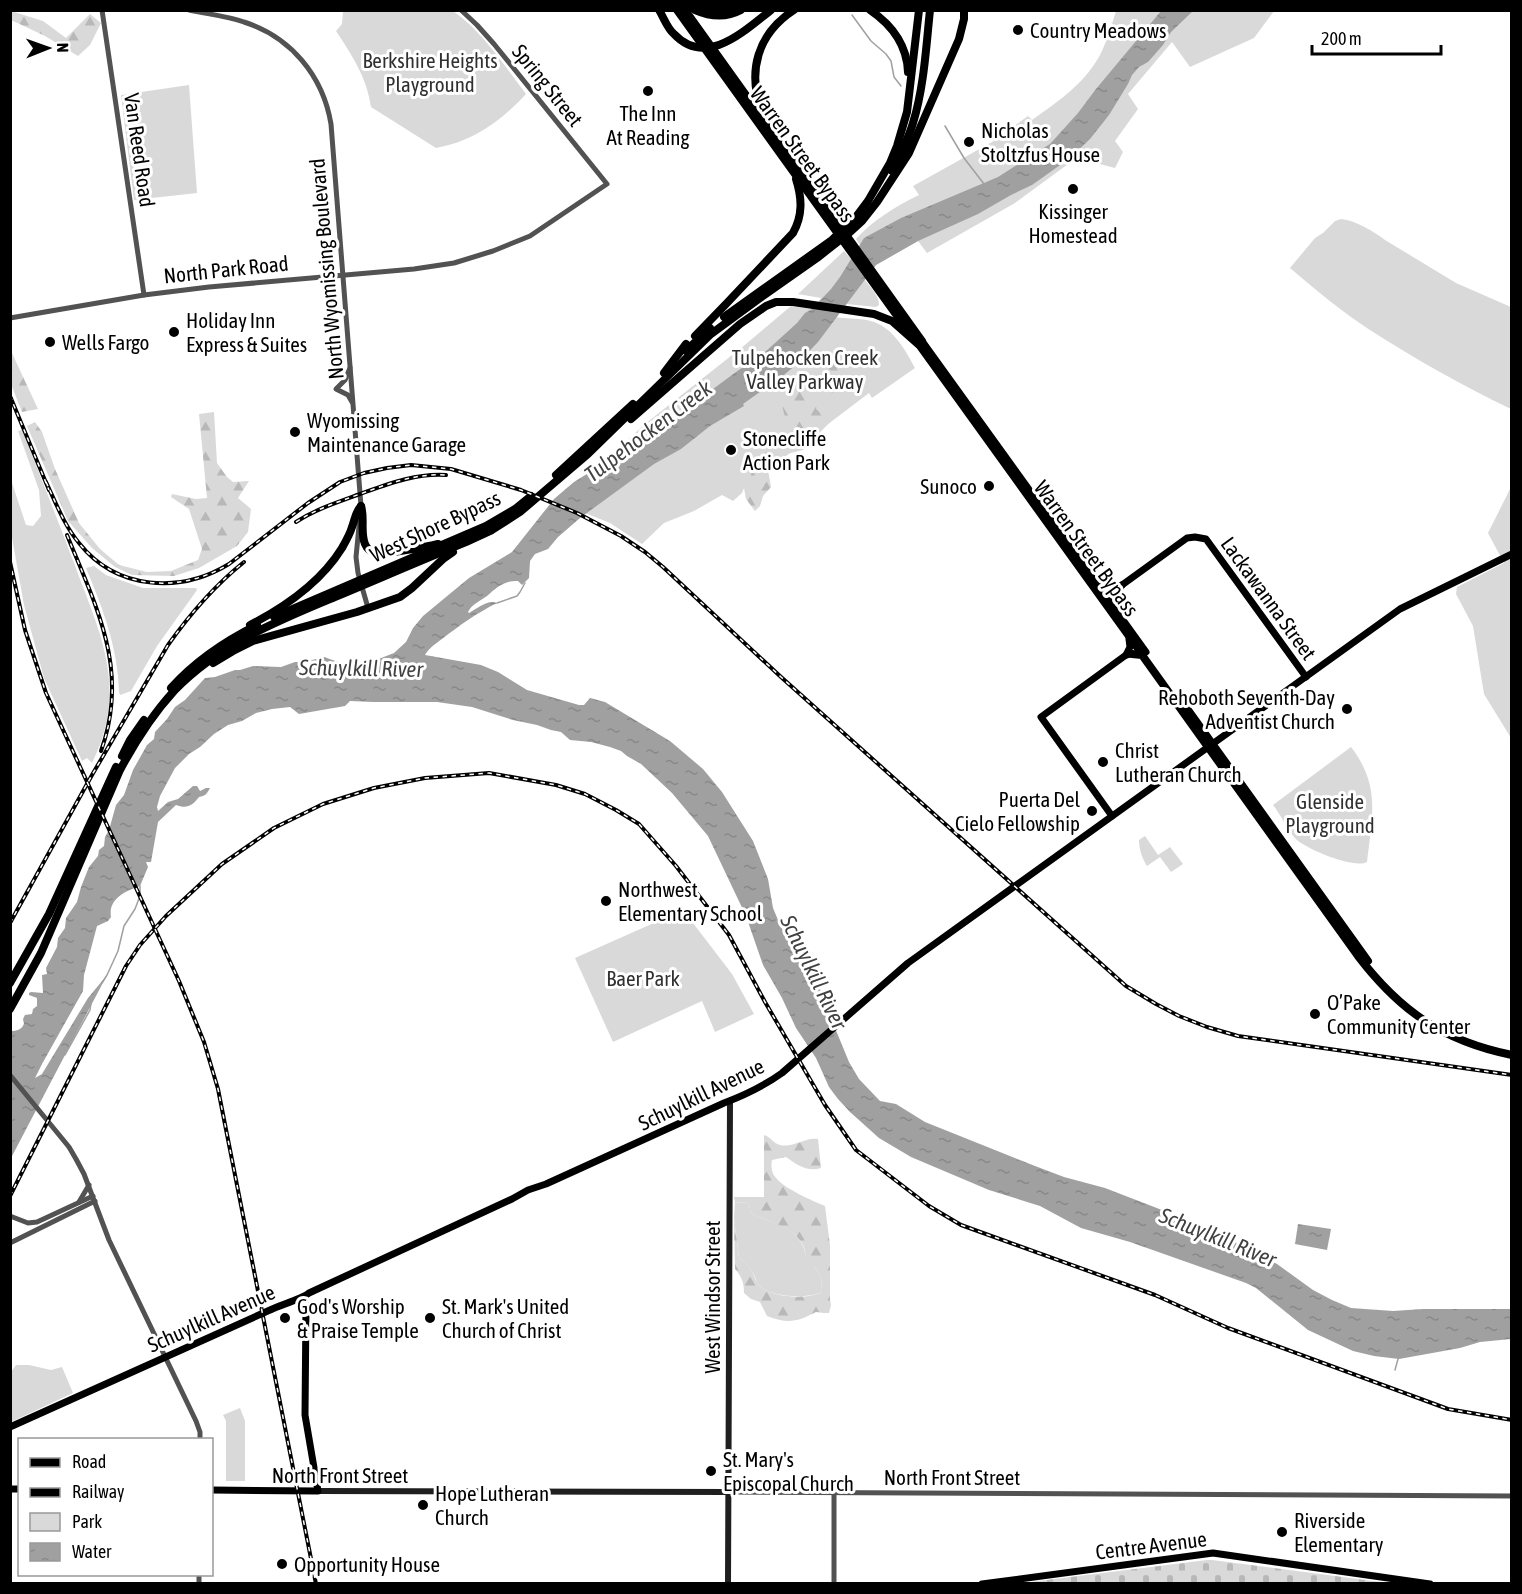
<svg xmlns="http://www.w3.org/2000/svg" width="1522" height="1594" font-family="'Asap Condensed',sans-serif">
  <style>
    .green { fill: #d9d9d9 }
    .forest { fill: url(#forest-firs) }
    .cemetery { fill: url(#cemetery-stones) }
    .water { fill: url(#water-ripples) }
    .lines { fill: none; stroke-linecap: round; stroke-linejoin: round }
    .stream { stroke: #a0a0a0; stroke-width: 1.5 }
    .tertiary { stroke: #525252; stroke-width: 5 }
    .secondary { stroke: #1f1f1f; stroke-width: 6 }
    .primary { stroke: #000; stroke-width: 7 }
    .trunk { stroke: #000; stroke-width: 7 }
    .motorway { stroke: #000; stroke-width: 8 }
    .rail-casing { stroke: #000; stroke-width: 4 }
    .rail { stroke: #fff; stroke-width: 1.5; stroke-dasharray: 4.5; stroke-linecap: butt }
    .poi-dot { fill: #000; stroke: #fff; stroke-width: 2 }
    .labels { text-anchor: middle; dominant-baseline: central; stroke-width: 6; stroke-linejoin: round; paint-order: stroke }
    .poi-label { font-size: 21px; fill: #000; stroke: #fff; text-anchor: start }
    .park-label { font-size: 21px; fill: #303030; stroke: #fff }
    .street-label { font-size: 21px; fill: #000; stroke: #fff }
    .water-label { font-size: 22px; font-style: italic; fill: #414141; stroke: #fff }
  </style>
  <defs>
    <pattern id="forest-firs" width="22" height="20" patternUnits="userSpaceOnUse" patternTransform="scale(1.5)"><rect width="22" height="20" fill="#d9d9d9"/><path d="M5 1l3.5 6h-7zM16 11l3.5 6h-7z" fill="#b8b8b8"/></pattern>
    <pattern id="cemetery-stones" width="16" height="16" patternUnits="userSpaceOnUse" patternTransform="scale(1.5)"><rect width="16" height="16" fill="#d9d9d9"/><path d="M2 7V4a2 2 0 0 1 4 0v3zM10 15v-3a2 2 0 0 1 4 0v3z" fill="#b8b8b8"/></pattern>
    <pattern id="water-ripples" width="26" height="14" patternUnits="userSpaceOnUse" patternTransform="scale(1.5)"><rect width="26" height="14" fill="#a0a0a0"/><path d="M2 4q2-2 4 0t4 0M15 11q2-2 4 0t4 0" fill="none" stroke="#888"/></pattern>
  </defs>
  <rect width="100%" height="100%" fill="#fff"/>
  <g class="green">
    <path d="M 343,11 L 453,11 C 483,32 504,65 526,94 C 501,121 474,141 436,148 L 371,107 C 367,78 352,55 336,31 L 342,24 Z"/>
    <path d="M 1116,11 L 1274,11 L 1254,38 L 1190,67 L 1172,42 L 1128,94 L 1138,109 L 1115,141 L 1123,152 L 1115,168 L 1096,163 L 1083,153 L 1015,203 L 927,253 L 918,241 L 876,265 L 864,279 C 870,287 879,295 879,305 L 876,307 L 846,304 L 836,317 C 847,319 864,318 874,322 C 894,329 906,351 915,368 L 872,398 L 869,393 L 744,488 L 742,493 L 733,501 L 722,495 L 694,511 L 664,523 L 642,544 L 610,523 L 585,513 L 564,490 L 598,467 L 645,424 L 746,344 L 791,306 L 813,309 L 821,298 L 798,294 L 844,251 L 852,260 L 860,245 L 856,239 C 872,221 896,206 919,195 L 913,186 L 992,142 L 1028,116 L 1032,120 C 1059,101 1087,82 1102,51 C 1108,38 1112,24 1116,11 Z"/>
    <polygon points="189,85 197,193 134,200 121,95"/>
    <path d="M 1341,219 C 1357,221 1373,231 1385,240 L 1456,283 L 1511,307 L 1511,409 C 1463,386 1415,359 1370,330 C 1342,312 1316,290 1290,268 L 1315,238 L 1323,233 L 1335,221 Z"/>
    <path d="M 22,430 C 40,474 57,519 74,563 C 100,634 129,688 92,763 L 87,758 L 82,761 L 44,678 L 24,605 L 11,532 L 11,480 L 26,525 L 33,526 L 41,516 L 39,490 L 18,431 Z"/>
    <polygon points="1511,487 1511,738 1484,694 1473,626 1456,594 1457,587 1504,563 1488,533"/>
    <path d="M 94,566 L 106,575 L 143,588 L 196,588 L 197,590 L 157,646 L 131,691 L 120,695 L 119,692 C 118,648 103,609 86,568 Z"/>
    <path d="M 1351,747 C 1381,786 1372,817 1367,862 C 1354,869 1309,850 1297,840 C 1289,833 1281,815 1273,805 Z"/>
    <path d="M 1145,836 L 1158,855 L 1170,847 L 1183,864 L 1171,872 L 1160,857 L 1147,866 C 1142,858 1139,849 1139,840 Z"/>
    <polygon points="683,910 732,974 754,1014 715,1032 702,1001 613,1042 575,958"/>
    <path d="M 735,1202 L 748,1203 L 752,1214 C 780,1226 806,1229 807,1266 L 814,1266 L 821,1277 L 822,1292 C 809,1299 767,1298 758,1284 C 756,1282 756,1278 754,1275 C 751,1268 745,1263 739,1257 L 734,1218 Z"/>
    <polygon points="16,1365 29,1365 51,1370 62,1367 73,1393 11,1422 11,1372"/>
    <polygon points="240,1408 245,1421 245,1481 226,1481 226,1421 223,1415"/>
  </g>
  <g class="forest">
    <polygon points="11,11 43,21 66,38 90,14 101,23 90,45 78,56 45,36 11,20"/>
    <polygon points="10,351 11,351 38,409 22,412 11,384"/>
    <path d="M 845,352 L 853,364 L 848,380 L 817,405 L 816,409 L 831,421 L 803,450 L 779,456 L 767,464 L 771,487 L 763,496 L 760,506 L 755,511 L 746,499 L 744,488 C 757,477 750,457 745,443 L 750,444 L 786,439 L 792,431 C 783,415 783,411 781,393 C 787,389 789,391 796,391 C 811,392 833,390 842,375 L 840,372 L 832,373 L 827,366 L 827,363 Z"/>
    <polygon points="214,412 217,463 227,477 233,482 249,481 238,498 251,509 248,532 237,546 199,568 174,576 132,575 115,567 92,548 68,521 27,426 35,422 42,432 55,469 79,523 100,549 119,565 147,572 171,571 198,560 202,549 189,509 171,497 172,494 196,499 207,498 199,414"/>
    <path d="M 764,1135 C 771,1137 774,1144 780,1145 C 794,1148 805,1137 818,1139 L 821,1168 C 807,1172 797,1165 786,1157 L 772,1160 C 771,1166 771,1173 776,1178 C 785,1189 811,1200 825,1206 L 830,1245 L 830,1299 L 831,1305 L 829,1313 L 824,1313 L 816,1312 C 797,1322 788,1324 767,1316 L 760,1302 L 751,1299 L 744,1293 C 744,1283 742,1277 735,1269 L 734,1218 L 739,1257 C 742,1260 746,1263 749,1267 C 754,1272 754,1279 758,1284 C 767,1298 809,1300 822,1292 L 821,1277 L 814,1266 L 807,1266 L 805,1264 C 811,1232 775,1224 752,1214 L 748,1203 L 735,1202 L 734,1197 L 764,1197 Z"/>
  </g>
  <polygon class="cemetery" points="1212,1560 1389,1583 1022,1583 1207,1560"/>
  <g class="water">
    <path d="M 1161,11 L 1193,11 L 1171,32 L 1163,45 L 1148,62 L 1139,67 L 1132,75 L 1128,84 L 1109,115 L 1090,139 L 1070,158 L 1032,185 L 1011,195 L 978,214 L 918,241 L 876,265 L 818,342 L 797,364 L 766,390 L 764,389 L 743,404 L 744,406 L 710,426 L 681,449 L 654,464 L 580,518 L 558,537 L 548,549 L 535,554 L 530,561 L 529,578 L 522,585 L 518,581 C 505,580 496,588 487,596 C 480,601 472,604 468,612 L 469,613 C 478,608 488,599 497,603 C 477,613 460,625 442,639 C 435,644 429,648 425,655 L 481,665 L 498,672 L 527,690 L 579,705 L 584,705 L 590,698 L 605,702 L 670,741 L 703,769 L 722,792 L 753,841 L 768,879 L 773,908 L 781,927 L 828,1002 L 834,1016 L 835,1028 L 849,1062 L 859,1079 L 880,1101 L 896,1104 L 925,1122 L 1035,1166 L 1064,1177 L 1105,1188 L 1206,1227 L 1277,1264 L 1313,1290 L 1332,1300 L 1351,1308 L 1393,1311 L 1423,1309 L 1511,1309 L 1511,1339 L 1480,1342 L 1460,1348 L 1399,1359 L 1374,1356 L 1353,1351 L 1308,1330 L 1256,1288 L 1246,1283 L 1130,1242 L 1081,1228 L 1040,1206 L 989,1190 L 911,1157 L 879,1138 L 850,1112 L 838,1099 L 829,1087 L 816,1058 L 796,1028 L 782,998 L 763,965 L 746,916 L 708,836 L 672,793 L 641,764 L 627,756 L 621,751 L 610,747 L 591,742 L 570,740 L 561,732 L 551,730 L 537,725 L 513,720 L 472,707 L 437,702 L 373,702 L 350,701 L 345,706 L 299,714 L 290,707 L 272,709 L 256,713 L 242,721 L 228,725 L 214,734 L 200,747 L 189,754 L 175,768 L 160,796 L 157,807 L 158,811 L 168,802 L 178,799 L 193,786 L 197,786 L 200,791 L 206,788 L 210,788 C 207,794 205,796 199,797 C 192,806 187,809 176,805 L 158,822 L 151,862 L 146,862 L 148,867 L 140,886 C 125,891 108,899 111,917 L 108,921 L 97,926 L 84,975 L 83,991 L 42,1064 L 35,1078 L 42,1074 L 88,998 L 107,975 L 11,1158 L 11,1031 C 17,1031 21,1030 24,1024 L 23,1019 L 25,1015 L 32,1014 L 33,1009 L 37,1006 L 37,998 L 29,995 L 29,993 L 31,992 L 43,993 L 42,975 L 47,974 L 46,968 L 57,947 L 58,938 L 65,928 L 66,918 L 77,902 L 81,887 L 89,867 L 98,856 L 99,850 L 104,846 L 105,837 L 109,830 L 116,805 L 124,795 L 133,770 L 147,745 L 154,739 L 155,732 L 167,719 L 175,707 L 185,700 L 205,678 L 215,677 L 235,670 L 240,670 L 253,666 L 281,667 L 295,662 L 304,662 L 324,657 L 344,664 L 353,663 L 355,660 L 359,663 L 371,662 L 394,653 L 406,642 L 413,628 L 423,616 L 469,578 L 512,552 L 554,499 L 574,482 L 598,467 L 636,446 L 736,372 L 764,353 L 797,323 L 805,313 L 812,309 L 831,289 L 840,277 L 864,238 L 901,218 L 998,177 L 1050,144 L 1078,113 L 1096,89 Z"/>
    <polygon points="1298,1224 1331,1229 1327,1250 1295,1244"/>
  </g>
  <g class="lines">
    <g class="stream">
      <polyline points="852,15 871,41 886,54 891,61 894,77 901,86"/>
      <polyline points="945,126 964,158 984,184"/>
      <polyline points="497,603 517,596 520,592 525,583"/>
      <polyline points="102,983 107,975 118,951 124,926 135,909 140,896 140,886"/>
      <polyline points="65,1055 90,1010 91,1003"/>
      <polyline points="1395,1370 1398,1359"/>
    </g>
    <g class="tertiary">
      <polyline points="102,10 144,295"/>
      <path d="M 189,10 C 207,14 227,16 244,22 C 291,37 323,76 331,124 L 361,506 L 356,557 L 358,573 L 368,608"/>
      <polyline points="10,318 144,295 209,287 414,269 454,263 493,251 530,236 607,184 494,44 477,25 461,10"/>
      <polyline points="350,368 345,380 336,389 348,395 352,402"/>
      <polyline points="10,1075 69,1147 76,1159 84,1174 109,1240 196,1421 200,1432 200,1440"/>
      <polyline points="79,1202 89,1185"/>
      <polyline points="10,1216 28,1223 37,1222 93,1196"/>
      <polyline points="10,1243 95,1201"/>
      <polyline points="728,1492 1512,1496"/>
      <polyline points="199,1584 199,1574"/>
      <polyline points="834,1584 834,1493"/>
    </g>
    <g class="secondary">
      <polyline points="318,1491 728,1492"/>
      <polyline points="728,1584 730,1101"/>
    </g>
    <g class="primary">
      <polyline points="1122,585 1187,538 1195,537 1206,539 1306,677"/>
      <polyline points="1112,816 1041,717 1126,655 1130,654"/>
      <path d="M 10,1427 L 270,1310 C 280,1305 302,1299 309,1293 L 512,1199 L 528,1190 L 546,1184 L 724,1103 C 745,1095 764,1086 782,1073 L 908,963 L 1400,609 L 1512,554"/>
      <polyline points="10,1489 20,1489"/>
      <polyline points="212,1490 318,1491 305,1415 306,1306 304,1297"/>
      <polyline points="982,1584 1213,1553 1430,1584"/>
    </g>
    <g class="trunk">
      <polyline points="922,341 1146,652"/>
      <polyline points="918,344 1142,655"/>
      <polyline points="1099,587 1111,589 1122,585"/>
      <path d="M 1119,611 C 1116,601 1115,594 1122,585"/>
      <polyline points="1126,655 1130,647 1129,639"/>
    </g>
    <g class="motorway">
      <path d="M 659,10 C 664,18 667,28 674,34 C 706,68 744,31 771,10"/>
      <polyline points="677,10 908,331"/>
      <polyline points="685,10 922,341"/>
      <path d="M 695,10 C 711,17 726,18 741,10"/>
      <path d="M 870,10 C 892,25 907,45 908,72"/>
      <path d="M 762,112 C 747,72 757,34 794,10"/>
      <path d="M 892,171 C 900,155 908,140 913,123 C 924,87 926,48 930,10"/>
      <polyline points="724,317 832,240 856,217 868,201 890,163 897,146 907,112 919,10"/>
      <path d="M 695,336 L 726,304 L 793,233 C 803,215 802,198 796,179"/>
      <polyline points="686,351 710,328"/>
      <polyline points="664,373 686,344"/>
      <polyline points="631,419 740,324 766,306 776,302 793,302 874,314 892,321 918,344"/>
      <polyline points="556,475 633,404"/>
      <path d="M 361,506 C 365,518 360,532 365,544 C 367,549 371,552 376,553 C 386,554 426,547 438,544"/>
      <polyline points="274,617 486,526 515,509 531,496"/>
      <path d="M 250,625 C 285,607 321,582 342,548 C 346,541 350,534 352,527 C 355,519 355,513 361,506"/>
      <path d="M 1132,654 L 1142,655 L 1358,956 C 1400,1011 1443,1041 1512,1055"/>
      <polyline points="213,663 233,651 253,641 357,612 400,597 412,588 443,559 453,552"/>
      <path d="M 171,688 C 195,661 225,641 257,625"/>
      <polyline points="1188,710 1368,961"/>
      <polyline points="122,756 130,740 144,720"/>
      <polyline points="10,983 49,914 116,767"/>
      <path d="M 10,1009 L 41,953 L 120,770 C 135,742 152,715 174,691 C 220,644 275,622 335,597 C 378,579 422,560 466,542 L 492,530 L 520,512 L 588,454 L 711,334 L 760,298 L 817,258 L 850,232 L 862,221 L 877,202 L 909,153 L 959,39 L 964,19 L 964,10"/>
    </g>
    <g class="rail-casing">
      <g id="rail">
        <polyline points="10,396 49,490"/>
        <path d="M 46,482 C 56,503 64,525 79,543 C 116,590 180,594 229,564 L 308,503 L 340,482 L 364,473 L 387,468 L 411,465 L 451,469 L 521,490 L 577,513 L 621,536 L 645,552 L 663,567 L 781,677 L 1126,986 L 1156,1004 L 1179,1016 L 1207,1027 L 1238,1036 L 1512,1075"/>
        <path d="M 296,522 C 316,509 338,502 360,494 C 388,484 416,473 446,475"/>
        <path d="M 67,535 C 97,609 130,670 101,751"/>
        <polyline points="10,562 25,630 46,693 179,981 204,1042 218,1089 316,1584"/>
        <path d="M 10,923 L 92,775 L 168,645 C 190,614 214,586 244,562"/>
        <polyline points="10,1196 126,966 140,945 166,916 222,864 274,828 323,804 374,788 425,778 489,773 556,785 585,794 616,810 639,824 676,866 729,935 765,1002 825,1105 856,1150 929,1206 961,1225 1155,1295 1228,1328 1448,1409 1512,1420"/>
      </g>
    </g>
    <use href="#rail" class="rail"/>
  </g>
  <g class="poi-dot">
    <circle cx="1018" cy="30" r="6"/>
    <circle cx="648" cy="91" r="6"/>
    <circle cx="969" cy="142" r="6"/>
    <circle cx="1073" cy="189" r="6"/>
    <circle cx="174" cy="332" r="6"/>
    <circle cx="50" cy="342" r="6"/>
    <circle cx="295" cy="432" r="6"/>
    <circle cx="731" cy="450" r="6"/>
    <circle cx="989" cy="486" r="6"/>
    <circle cx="1347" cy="709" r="6"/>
    <circle cx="1103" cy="762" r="6"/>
    <circle cx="1092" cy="811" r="6"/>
    <circle cx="606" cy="901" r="6"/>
    <circle cx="1315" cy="1014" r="6"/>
    <circle cx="285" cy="1318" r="6"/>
    <circle cx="430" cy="1318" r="6"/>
    <circle cx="711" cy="1471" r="6"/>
    <circle cx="423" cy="1505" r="6"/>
    <circle cx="1282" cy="1532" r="6"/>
    <circle cx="282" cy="1564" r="6"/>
  </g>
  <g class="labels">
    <g class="poi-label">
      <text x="1030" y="30">Country Meadows</text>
      <text x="648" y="113" text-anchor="middle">The Inn<tspan x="648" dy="24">At Reading</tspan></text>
      <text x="981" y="130">Nicholas<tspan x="981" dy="24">Stoltzfus House</tspan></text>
      <text x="1073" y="211" text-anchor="middle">Kissinger<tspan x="1073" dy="24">Homestead</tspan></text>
      <text x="186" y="320">Holiday Inn<tspan x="186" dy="24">Express &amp; Suites</tspan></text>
      <text x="62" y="342">Wells Fargo</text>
      <text x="307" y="420">Wyomissing<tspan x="307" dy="24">Maintenance Garage</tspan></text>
      <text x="743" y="438">Stonecliffe<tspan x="743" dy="24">Action Park</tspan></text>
      <text x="977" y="486" text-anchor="end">Sunoco</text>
      <text x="1335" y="697" text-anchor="end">Rehoboth Seventh-Day<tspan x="1335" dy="24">Adventist Church</tspan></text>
      <text x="1115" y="750">Christ<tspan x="1115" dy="24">Lutheran Church</tspan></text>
      <text x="1080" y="799" text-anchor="end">Puerta Del<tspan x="1080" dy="24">Cielo Fellowship</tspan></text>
      <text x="618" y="889">Northwest<tspan x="618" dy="24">Elementary School</tspan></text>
      <text x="1327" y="1002">O’Pake<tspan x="1327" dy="24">Community Center</tspan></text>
      <text x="297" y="1306">God's Worship<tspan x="297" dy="24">&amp; Praise Temple</tspan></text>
      <text x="442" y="1306">St. Mark's United<tspan x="442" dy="24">Church of Christ</tspan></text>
      <text x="723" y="1459">St. Mary's<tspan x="723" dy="24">Episcopal Church</tspan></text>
      <text x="435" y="1493">Hope Lutheran<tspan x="435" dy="24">Church</tspan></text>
      <text x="1294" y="1520">Riverside<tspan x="1294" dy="24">Elementary</tspan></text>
      <text x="294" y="1564">Opportunity House</text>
    </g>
    <g class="park-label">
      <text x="430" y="60">Berkshire Heights<tspan x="430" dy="24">Playground</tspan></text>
      <text x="805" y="357">Tulpehocken Creek<tspan x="805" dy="24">Valley Parkway</tspan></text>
      <text x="1330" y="801">Glenside<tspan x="1330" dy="24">Playground</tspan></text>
      <text x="643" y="978">Baer Park</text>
    </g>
    <g class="street-label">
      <text transform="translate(548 85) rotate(51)">Spring Street</text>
      <text transform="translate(140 150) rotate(82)">Van Reed Road</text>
      <text transform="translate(803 154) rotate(54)">Warren Street Bypass</text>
      <text transform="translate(226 269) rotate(-6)">North Park Road</text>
      <text transform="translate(326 269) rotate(-95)">North Wyomissing Boulevard</text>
      <text transform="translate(435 526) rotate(-25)">West Shore Bypass</text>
      <text transform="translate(1087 548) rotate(54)">Warren Street Bypass</text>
      <text transform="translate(1269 598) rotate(54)">Lackawanna Street</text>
      <text transform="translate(701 1094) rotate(-26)">Schuylkill Avenue</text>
      <text transform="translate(712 1297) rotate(-90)">West Windsor Street</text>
      <text transform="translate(211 1318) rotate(-24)">Schuylkill Avenue</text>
      <text x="340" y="1475">North Front Street</text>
      <text x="952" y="1477">North Front Street</text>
      <text transform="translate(1151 1545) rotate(-7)">Centre Avenue</text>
    </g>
    <g class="water-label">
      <text transform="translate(648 431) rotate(-37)">Tulpehocken Creek</text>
      <text transform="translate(361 668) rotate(1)">Schuylkill River</text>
      <text transform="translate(814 972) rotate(64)">Schuylkill River</text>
      <text transform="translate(1218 1237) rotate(22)">Schuylkill River</text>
    </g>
  </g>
  <rect width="1522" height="1594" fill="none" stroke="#000000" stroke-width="24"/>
  <rect x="18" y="1438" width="195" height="138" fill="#ffffff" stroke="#999999" stroke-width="1.5"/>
  <rect x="30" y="1458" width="30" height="9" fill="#000000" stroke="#999999" stroke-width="1.5"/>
  <text x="72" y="1468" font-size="18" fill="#000000">Road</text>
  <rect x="30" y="1488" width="30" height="9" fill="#000000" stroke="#999999" stroke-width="1.5"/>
  <text x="72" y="1498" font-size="18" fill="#000000">Railway</text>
  <rect x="30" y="1513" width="30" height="18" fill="#d9d9d9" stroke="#999999" stroke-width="1.5"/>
  <text x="72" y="1528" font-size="18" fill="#000000">Park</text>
  <rect x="30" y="1543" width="30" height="18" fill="url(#water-ripples)" stroke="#999999" stroke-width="1.5"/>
  <text x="72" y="1558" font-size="18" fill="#000000">Water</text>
  <g transform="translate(48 48) rotate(89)" stroke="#ffffff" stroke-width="4.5" paint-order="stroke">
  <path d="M0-4.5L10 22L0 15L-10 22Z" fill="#000000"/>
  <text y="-9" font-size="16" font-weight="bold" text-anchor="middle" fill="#000000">N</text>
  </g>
  <path d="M1312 45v9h129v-9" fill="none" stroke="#000000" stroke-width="3"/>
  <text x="1321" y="45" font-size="18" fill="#000000" stroke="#ffffff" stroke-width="4.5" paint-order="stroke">200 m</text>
</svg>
